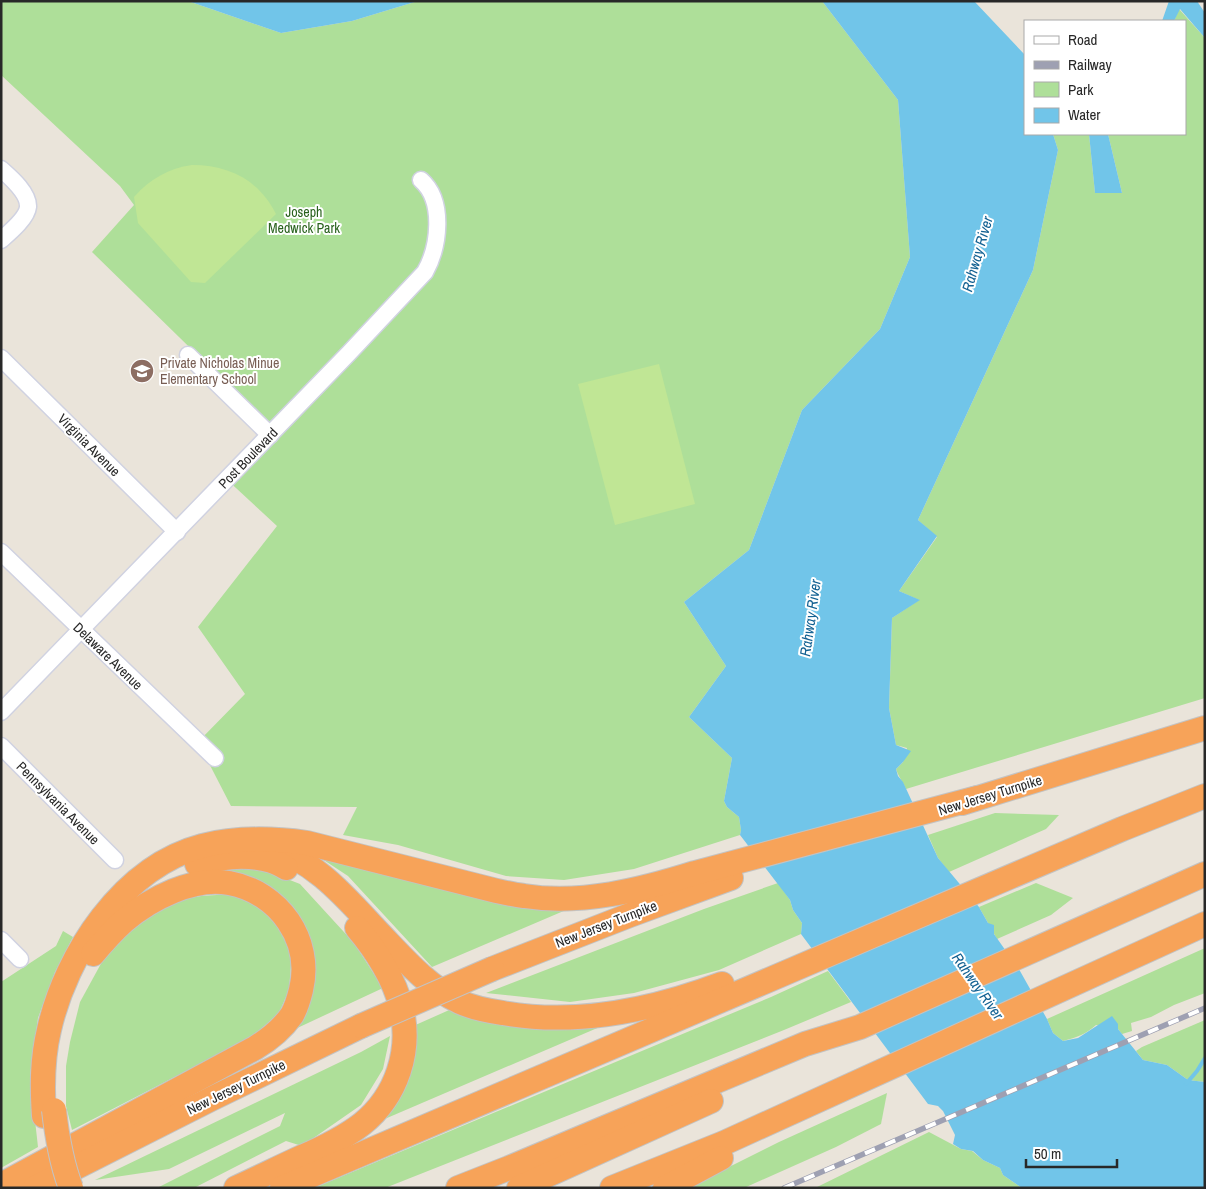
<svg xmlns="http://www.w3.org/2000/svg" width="1206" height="1189" font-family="'Archivo Narrow',sans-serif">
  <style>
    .green { fill: #aedf99 }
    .pitch { fill: #c0e695 }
    .water { fill: #71c5e9 }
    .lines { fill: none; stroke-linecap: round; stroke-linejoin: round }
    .stream { stroke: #71c5e9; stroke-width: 4 }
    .minor-casing { stroke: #d0d2e1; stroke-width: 19 }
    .highway-casing { stroke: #c3c3c3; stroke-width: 26 }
    .minor { stroke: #fff; stroke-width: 16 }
    .highway { stroke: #f7a359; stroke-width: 24 }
    .rail-casing { stroke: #9ea0b2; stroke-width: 5.5 }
    .rail { stroke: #fff; stroke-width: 4; stroke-dasharray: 11; stroke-linecap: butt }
    .highway-bridge-casing { stroke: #c3c3c3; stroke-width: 26; stroke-linecap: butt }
    .highway-bridge { stroke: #f7a359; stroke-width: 24 }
    .labels { text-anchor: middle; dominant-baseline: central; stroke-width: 4; stroke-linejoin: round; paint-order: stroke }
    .park-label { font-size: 14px; fill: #28611c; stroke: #fff }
    .education-label { font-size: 14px; fill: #785e54; stroke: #fff; text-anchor: start }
    .street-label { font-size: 14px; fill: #282828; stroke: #fff }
    .water-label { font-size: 15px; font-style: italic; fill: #136192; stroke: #fff }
  </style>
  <rect width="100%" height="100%" fill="#eae4da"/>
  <g class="green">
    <polygon points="1,1 188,1 281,33 352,21 418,1 822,1 898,100 910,257 880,329 802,410 749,550 684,602 726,666 689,717 732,758 724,801 727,807 739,817 741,830 740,835 634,869 564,880 506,876 398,845 343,835 357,807 231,806 198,742 245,694 198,627 277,526 223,476 272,428 92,252 134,205 120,186 1,75"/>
    <path d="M 1179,9 L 1205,38 L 1205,698 L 906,789 C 903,782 898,776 896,769 L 903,762 L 907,748 L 896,745 L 889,708 L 892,618 L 919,600 L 899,591 L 937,537 L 918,520 L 1033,270 L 1058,150 L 1053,134 L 1089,134 L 1095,193 L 1122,193 L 1108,134 L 1185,134 L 1185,21 L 1174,21 Z"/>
    <polygon points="995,813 1059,815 1046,829 949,872 938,858 928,835"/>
    <polygon points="310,851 573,907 432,967 348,876"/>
    <polygon points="249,864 300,884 354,943 383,988 293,1030 298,914 268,885 218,868"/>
    <polygon points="778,883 790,900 793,910 802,923 801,934 719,970 634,993 570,1002 486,993 704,909"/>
    <polygon points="1036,883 1073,898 1051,915 997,939 979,907"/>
    <polygon points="232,894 267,910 284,930 292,952 289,990 279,1013 252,1037 72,1130 66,1106 66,1066 70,1042 80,1002 109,949 151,914 183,899 201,896"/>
    <polygon points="63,931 73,937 55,972 38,1018 30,1076 38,1147 1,1168 1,982 56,946"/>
    <path d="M 1205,948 L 1205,993 L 1174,1005 L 1151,1017 L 1131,1023 L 1132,1031 L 1122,1034 L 1118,1029 L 1096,1025 C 1084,1035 1078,1037 1063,1041 L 1053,1033 L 1047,1019 Z"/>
    <polygon points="828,971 851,1002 784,1030 385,1188 314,1188 771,997"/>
    <polygon points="456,1007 609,1023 366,1127 411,1027"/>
    <polygon points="1205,1020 1205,1082 1188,1080 1167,1065 1143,1060 1136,1051 1142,1047"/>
    <polygon points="390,1036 383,1069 361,1105 302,1146 286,1141 194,1188 157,1188 280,1126 285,1113 169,1169 95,1180 361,1052"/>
    <polygon points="887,1093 881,1124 836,1147 744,1188 687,1188 779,1142"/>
    <polygon points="929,1132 961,1149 972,1151 983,1160 1000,1168 1003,1175 1022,1188 815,1188"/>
  </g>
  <g class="pitch">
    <path d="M 192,165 C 229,165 259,180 276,214 L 205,283 L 191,282 L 138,223 L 134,197 C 150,179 169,168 192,165 Z"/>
    <polygon points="659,364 695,504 615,525 578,384"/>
  </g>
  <g class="water">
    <polygon points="188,1 418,1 352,21 281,33"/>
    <polygon points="822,1 974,1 1025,55 1025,134 1053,134 1058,150 1033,270 918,520 937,536 899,591 920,600 892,618 889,708 896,745 911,751 903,762 896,769 898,776 903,782 938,858 979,907 988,923 994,925 994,934 1020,971 1047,1019 1053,1033 1063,1041 1078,1038 1112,1016 1118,1024 1118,1029 1143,1060 1167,1065 1188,1080 1205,1082 1205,1188 1022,1188 1003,1175 1000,1168 983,1160 973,1151 961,1149 953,1144 955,1135 943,1111 938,1106 928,1104 801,934 802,923 793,910 790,900 740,835 741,830 739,817 727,807 724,801 732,758 689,717 726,666 684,602 749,550 802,410 880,329 910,257 898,100"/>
    <polygon points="1169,1 1197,1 1205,13 1205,38 1180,9 1174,21 1162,21"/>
    <polygon points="1089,134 1108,134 1122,193 1095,193"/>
  </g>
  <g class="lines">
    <polyline class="stream" points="1186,1084 1197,1071 1205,1058"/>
    <g class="minor-casing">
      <g id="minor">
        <path d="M 1,169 C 10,177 29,193 28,207 C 27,218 9,233 1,240"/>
        <polyline points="188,355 270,435"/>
        <polyline points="1,358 177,532"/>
        <polyline points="1,552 215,758"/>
        <path d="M 1,712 L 349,353 L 425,272 C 439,247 445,201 421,180"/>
        <polyline points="1,746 115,860"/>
        <polyline points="1,940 20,959"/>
      </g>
    </g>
    <g class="highway-casing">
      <g id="highway">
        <polyline points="962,803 1205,728"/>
        <path d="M 267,847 C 315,859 347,899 379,933 C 404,959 427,986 460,1002 C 473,1008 489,1011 503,1013 C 577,1026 653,1010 722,984"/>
        <path d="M 197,864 C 220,857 248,854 272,861 C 277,863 282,865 286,868"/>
        <polyline points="492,969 630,915 731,878"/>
        <path d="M 44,1116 C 42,1086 42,1059 49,1030 C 66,954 123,867 202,846 C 237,837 272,838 307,843 L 497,891 C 506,893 515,895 524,896 C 581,905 641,890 695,873 L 977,798"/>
        <path d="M 1,1185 L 255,1048 C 270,1039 282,1029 292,1015 C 296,1008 299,998 301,990 C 313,940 279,892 229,883 C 194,876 150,899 124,921 C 113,931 103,942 93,954"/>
        <polyline points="35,1188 213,1098 361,1026"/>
        <path d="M 236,1188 C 258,1178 280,1167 302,1157 C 323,1148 344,1138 362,1124 C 397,1096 412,1050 401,1007 C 395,980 375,949 357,928"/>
        <polyline points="282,1188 1122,829 1205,796"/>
        <polyline points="458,1188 509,1168 805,1044 860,1027 1205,874"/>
        <polyline points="519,1188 711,1101"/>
        <polyline points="612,1188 724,1143 1205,924"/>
        <polyline points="665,1188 721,1158"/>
      </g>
    </g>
    <use href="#minor" class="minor"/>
    <use href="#highway" class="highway"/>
    <g class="rail-casing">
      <polyline id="rail" points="784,1188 1205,1008"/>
    </g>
    <use href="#rail" class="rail"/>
    <g class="highway-bridge-casing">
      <g id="highway-bridge">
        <polyline points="361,1026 492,969"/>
        <path d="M 54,1110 C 57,1137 61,1162 71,1188"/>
      </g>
    </g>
    <use href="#highway-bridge" class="highway-bridge"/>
  </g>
  <defs>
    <g id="school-disc" transform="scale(1.25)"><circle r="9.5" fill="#8d6e63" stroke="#fff"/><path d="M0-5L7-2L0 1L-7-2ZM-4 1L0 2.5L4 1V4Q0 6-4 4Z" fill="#fff"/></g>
  </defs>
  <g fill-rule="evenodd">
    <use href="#school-disc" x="142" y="371"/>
  </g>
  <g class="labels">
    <g class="park-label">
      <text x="304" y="212">Joseph<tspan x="304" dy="16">Medwick Park</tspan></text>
    </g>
    <g class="education-label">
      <text x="160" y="363">Private Nicholas Minue<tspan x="160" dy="16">Elementary School</tspan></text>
    </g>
    <g class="street-label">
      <text transform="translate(89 445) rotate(45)">Virginia Avenue</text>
      <text transform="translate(248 458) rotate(-46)">Post Boulevard</text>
      <text transform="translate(108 656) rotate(44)">Delaware Avenue</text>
      <text transform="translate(990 795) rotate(-17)">New Jersey Turnpike</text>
      <text transform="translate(58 803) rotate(45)">Pennsylvania Avenue</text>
      <text transform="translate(606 924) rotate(-21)">New Jersey Turnpike</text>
      <text transform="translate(236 1087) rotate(-26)">New Jersey Turnpike</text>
    </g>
    <g class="water-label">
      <text transform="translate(977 254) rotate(-74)">Rahway River</text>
      <text transform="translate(810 618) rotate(-82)">Rahway River</text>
      <text transform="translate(978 986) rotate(55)">Rahway River</text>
    </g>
  </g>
  <rect width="1206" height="1189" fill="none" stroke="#282828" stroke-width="5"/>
  <rect x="1024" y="20" width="162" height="115" fill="#ffffff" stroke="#a9a9a9"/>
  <rect x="1034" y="36" width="25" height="8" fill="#ffffff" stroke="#a9a9a9"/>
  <text x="1068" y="45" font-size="15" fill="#282828">Road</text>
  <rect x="1034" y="61" width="25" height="8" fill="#9ea0b2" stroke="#a9a9a9"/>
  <text x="1068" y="70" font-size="15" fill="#282828">Railway</text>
  <rect x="1034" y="82" width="25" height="15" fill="#aedf99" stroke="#a9a9a9"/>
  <text x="1068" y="95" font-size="15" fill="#282828">Park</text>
  <rect x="1034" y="108" width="25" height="15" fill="#71c5e9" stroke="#a9a9a9"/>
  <text x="1068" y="120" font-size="15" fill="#282828">Water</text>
  <path d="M1026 1159v8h91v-8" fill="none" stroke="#282828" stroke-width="2.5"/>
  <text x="1034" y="1159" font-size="15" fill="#282828" stroke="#ffffff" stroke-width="4" paint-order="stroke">50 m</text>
</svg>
